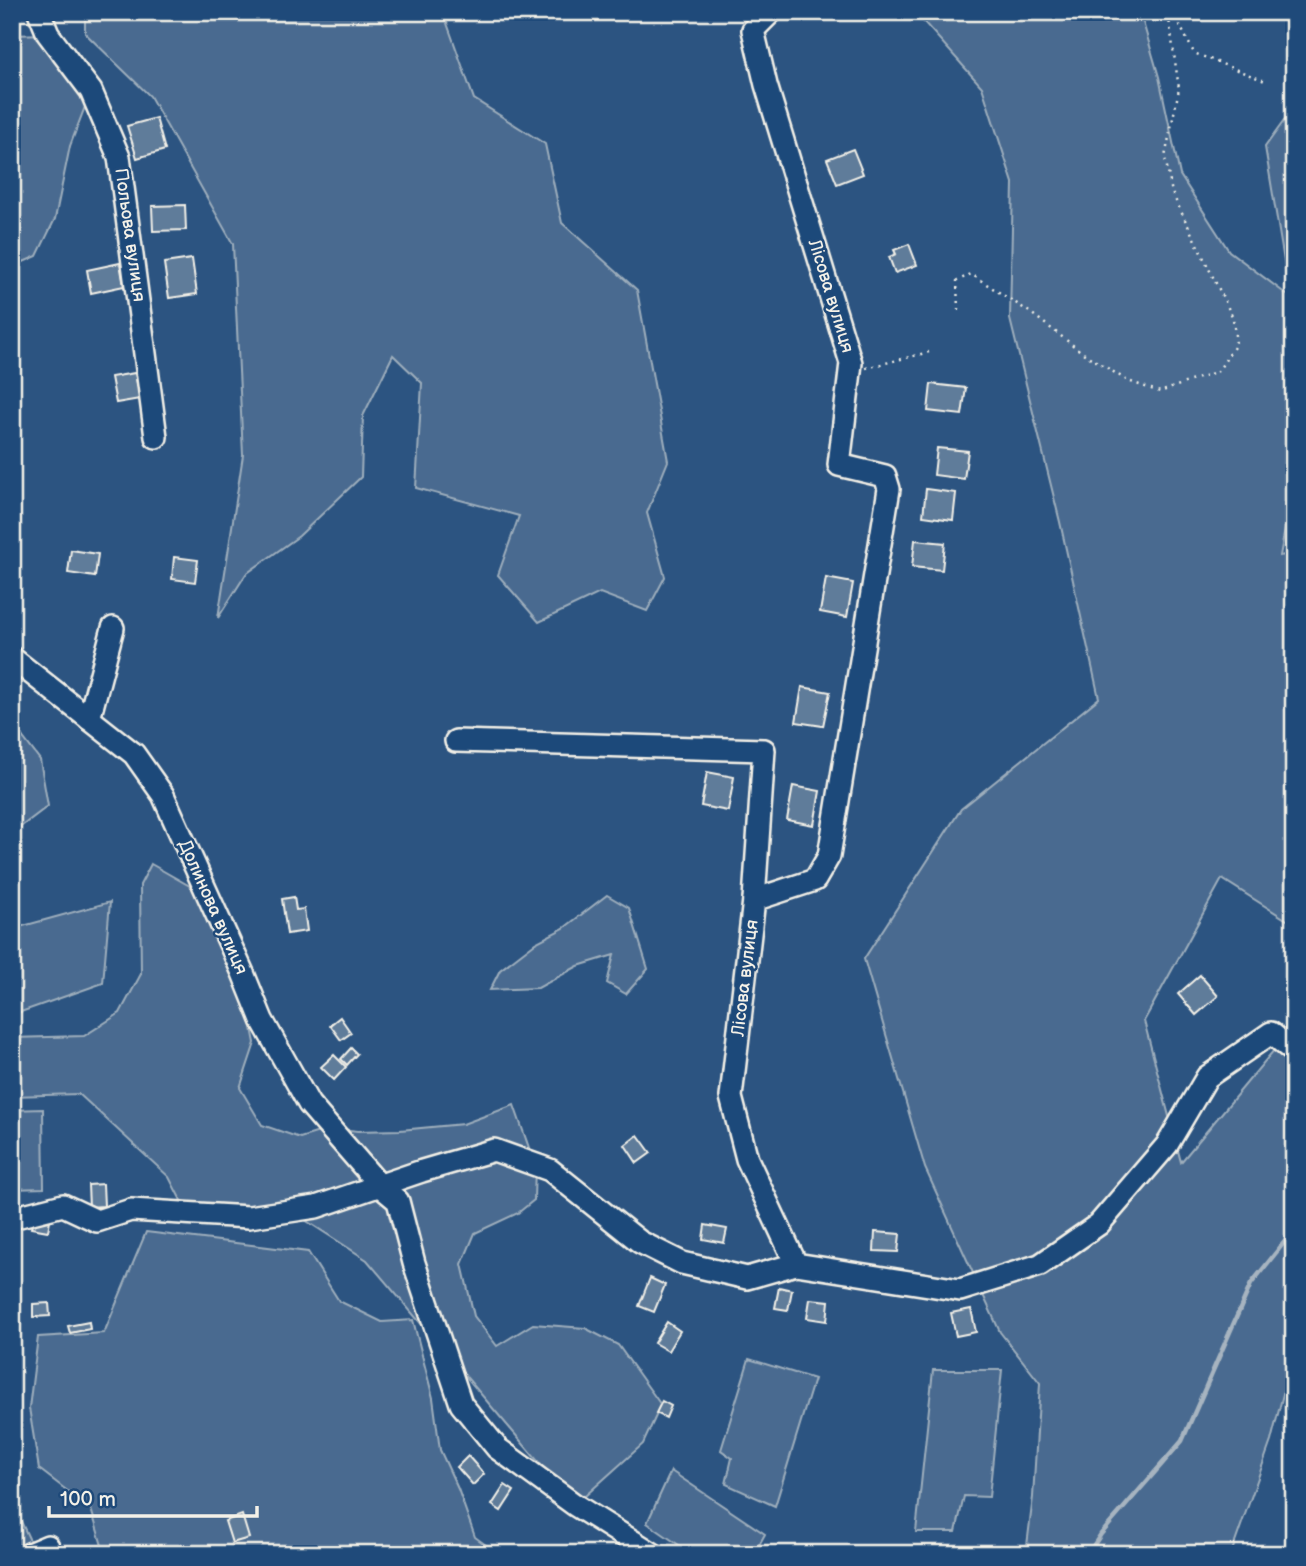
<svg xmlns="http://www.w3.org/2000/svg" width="1306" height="1566" font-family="'Balsamiq Sans',sans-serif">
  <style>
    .green { fill: #496b90; stroke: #9eaebc; stroke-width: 2 }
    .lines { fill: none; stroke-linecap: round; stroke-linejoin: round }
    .stream { stroke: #a7b4c0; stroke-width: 4.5 }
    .building { fill: #5e7b9a; stroke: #f4f1e8; stroke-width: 2 }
    .minor-casing { stroke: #f4f1e8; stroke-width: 26 }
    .path { stroke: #f4f1e8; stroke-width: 2.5; stroke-dasharray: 2 5; stroke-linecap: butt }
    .minor { stroke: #1f4a7a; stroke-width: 21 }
    .labels { text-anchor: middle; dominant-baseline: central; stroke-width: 5; stroke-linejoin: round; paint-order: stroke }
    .street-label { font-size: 18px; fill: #f4f1e8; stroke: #1f4a7a }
  </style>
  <rect width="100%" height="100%" fill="#2c5481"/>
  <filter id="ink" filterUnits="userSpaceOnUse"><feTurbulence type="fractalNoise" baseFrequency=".0143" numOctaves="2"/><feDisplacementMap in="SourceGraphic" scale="14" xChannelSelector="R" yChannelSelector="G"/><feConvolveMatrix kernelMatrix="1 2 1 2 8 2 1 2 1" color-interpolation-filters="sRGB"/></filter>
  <g filter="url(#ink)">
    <g class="green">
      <polygon points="85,12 443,12 474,99 545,144 562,223 637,290 668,461 647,513 665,577 647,611 600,593 539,622 498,575 519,516 416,488 422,383 393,355 363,416 361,477 299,536 246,574 218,618 243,455 233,244 150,96 85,33"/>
      <polygon points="915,12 1140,12 1159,77 1180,175 1229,251 1290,297 1265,147 1294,107 1294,302 1291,300 1294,480 1280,556 1294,553 1294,919 1287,920 1222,879 1144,1021 1181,1162 1279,1044 1294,1052 1294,1351 1271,1441 1231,1554 1026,1554 1033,1497 1040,1383 1000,1332 925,1168 864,959 961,809 1099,698 1060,522 1010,319 1013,183 982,87"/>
      <polygon points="48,34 91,91 70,146 55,219 37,256 12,267 12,35"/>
      <polygon points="12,723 40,760 48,806 19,828 12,824"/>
      <polygon points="151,864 209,897 240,966 255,1043 240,1088 262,1125 300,1138 332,1128 358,1131 400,1130 463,1124 514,1105 535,1165 534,1200 518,1213 475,1233 462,1264 474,1316 497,1346 533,1324 585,1328 618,1345 661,1405 643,1444 575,1505 367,1260 291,1211 188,1214 169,1177 79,1094 12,1096 12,1038 84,1036 120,1013 141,974 140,885"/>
      <polygon points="607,895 629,908 648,969 626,994 607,983 614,955 578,966 538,988 490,990 500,970 535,943 564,928"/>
      <polygon points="110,902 103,983 18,1013 12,996 12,929"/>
      <polygon points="43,1109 44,1188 12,1189 12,1110"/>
      <polygon points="146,1232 308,1252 339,1301 382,1322 413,1320 433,1398 440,1450 458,1489 475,1537 498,1554 92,1554 103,1549 91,1509 39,1469 29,1408 38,1337 104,1333"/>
      <polygon points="749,1359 814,1379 775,1506 726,1484 732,1458 721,1450"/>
      <polygon points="933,1370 1002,1370 989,1497 964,1496 956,1532 916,1532"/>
      <polygon points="671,1471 765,1534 754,1554 692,1554 647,1523"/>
      <polygon points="12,1502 32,1545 12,1554"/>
    </g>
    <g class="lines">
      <polyline class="stream" points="1088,1554 1101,1534 1182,1441 1251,1284 1294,1230"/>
    </g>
    <g class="building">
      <polygon points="156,118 165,150 137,158 127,126"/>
      <polygon points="853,149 863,174 837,184 827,159"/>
      <polygon points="185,205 186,230 153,231 152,206"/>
      <polygon points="909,244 917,265 895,273 889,257 896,254 894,250"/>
      <polygon points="192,259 197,294 169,298 164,263"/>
      <polygon points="120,263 124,286 91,293 87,270"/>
      <polygon points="135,373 140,399 116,403 111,377"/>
      <polygon points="931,384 966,388 962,415 928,411"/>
      <polygon points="937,448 968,451 964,479 934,475"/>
      <polygon points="926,489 956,493 953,520 923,516"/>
      <polygon points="915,540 945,543 942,570 912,567"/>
      <polygon points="71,550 98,554 95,577 68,573"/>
      <polygon points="174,557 198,560 195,582 172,579"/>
      <polygon points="826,578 853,583 847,617 820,612"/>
      <polygon points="802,687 830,692 823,726 796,722"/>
      <polygon points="707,772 734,777 728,811 701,806"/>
      <polygon points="793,786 820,791 814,825 787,820"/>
      <polygon points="294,897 296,910 304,909 307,931 287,934 282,899"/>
      <polygon points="1200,975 1218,996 1196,1015 1178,994"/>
      <polygon points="340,1017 351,1033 341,1040 330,1025"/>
      <polygon points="351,1048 357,1054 347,1065 341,1059"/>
      <polygon points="334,1055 346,1067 334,1080 321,1067"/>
      <polygon points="638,1135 651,1153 637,1163 625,1145"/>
      <polygon points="103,1184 104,1206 89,1207 88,1185"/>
      <polygon points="34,1217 50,1220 48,1231 31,1228"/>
      <polygon points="705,1225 727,1229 724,1243 703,1239"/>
      <polygon points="875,1232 900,1234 898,1252 874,1251"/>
      <polygon points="650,1278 665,1285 654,1312 639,1306"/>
      <polygon points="779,1287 792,1290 788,1310 775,1308"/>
      <polygon points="810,1299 829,1301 827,1321 807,1318"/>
      <polygon points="49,1303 50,1316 33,1317 33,1304"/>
      <polygon points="971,1309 976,1332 956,1336 951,1313"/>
      <polygon points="89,1322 90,1329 70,1333 68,1326"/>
      <polygon points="667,1322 680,1331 668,1351 654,1343"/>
      <polygon points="662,1401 671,1406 666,1418 656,1413"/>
      <polygon points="468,1456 484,1474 473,1485 457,1467"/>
      <polygon points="505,1485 514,1491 501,1511 492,1505"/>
      <polygon points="242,1515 249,1538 232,1543 225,1521"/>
    </g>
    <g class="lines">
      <g class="minor-casing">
        <g id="minor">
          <polyline points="39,12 48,34 91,91 119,157 156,437"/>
          <polyline points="771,12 753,30 766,85 851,363 839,465 885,476 889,489 829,856 815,880 754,900 731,1097 747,1159 796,1264 960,1290 1040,1265 1099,1224 1167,1145 1207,1077 1271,1033 1294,1052"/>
          <polyline points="12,658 134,754 163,795 243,973 262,1020 309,1104 380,1186 398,1201 414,1263 461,1404 497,1448 575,1505 653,1554"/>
          <polyline points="89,719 113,628"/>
          <polyline points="456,741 764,750 754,900"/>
          <polyline points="12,1218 63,1205 97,1221 131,1210 249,1217 316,1207 422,1171 494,1150 550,1170 640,1242 682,1263 747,1278 796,1264"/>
          <polyline points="29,1554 48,1546"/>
        </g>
      </g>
      <g class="path">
        <polyline points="1173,12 1194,53 1265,81"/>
        <polyline points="958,310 957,281 971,274 1031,313 1083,353 1128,381 1160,392 1218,371 1236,344 1233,318 1172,193 1165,157 1179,89 1168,12"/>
        <polyline points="866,368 933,351"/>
      </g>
      <use href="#minor" class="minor"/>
    </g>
  </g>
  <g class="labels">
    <g class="street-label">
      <text transform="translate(130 235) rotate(82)">Польова вулиця</text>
      <text transform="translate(831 296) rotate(73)">Лісова вулиця</text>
      <text transform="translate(213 907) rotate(66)">Долинова вулиця</text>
      <text transform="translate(745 978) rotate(-83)">Лісова вулиця</text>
    </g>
  </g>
  <rect width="1306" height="1566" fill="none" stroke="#1f4a7a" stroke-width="42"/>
  <rect x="21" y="21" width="1264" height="1524" fill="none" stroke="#f4f1e8" stroke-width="2.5" filter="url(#ink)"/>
  <path d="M49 1506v10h208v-10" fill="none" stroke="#f4f1e8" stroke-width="3.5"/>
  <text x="60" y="1506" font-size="21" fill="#f4f1e8" stroke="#1f4a7a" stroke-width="5" paint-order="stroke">100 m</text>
</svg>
